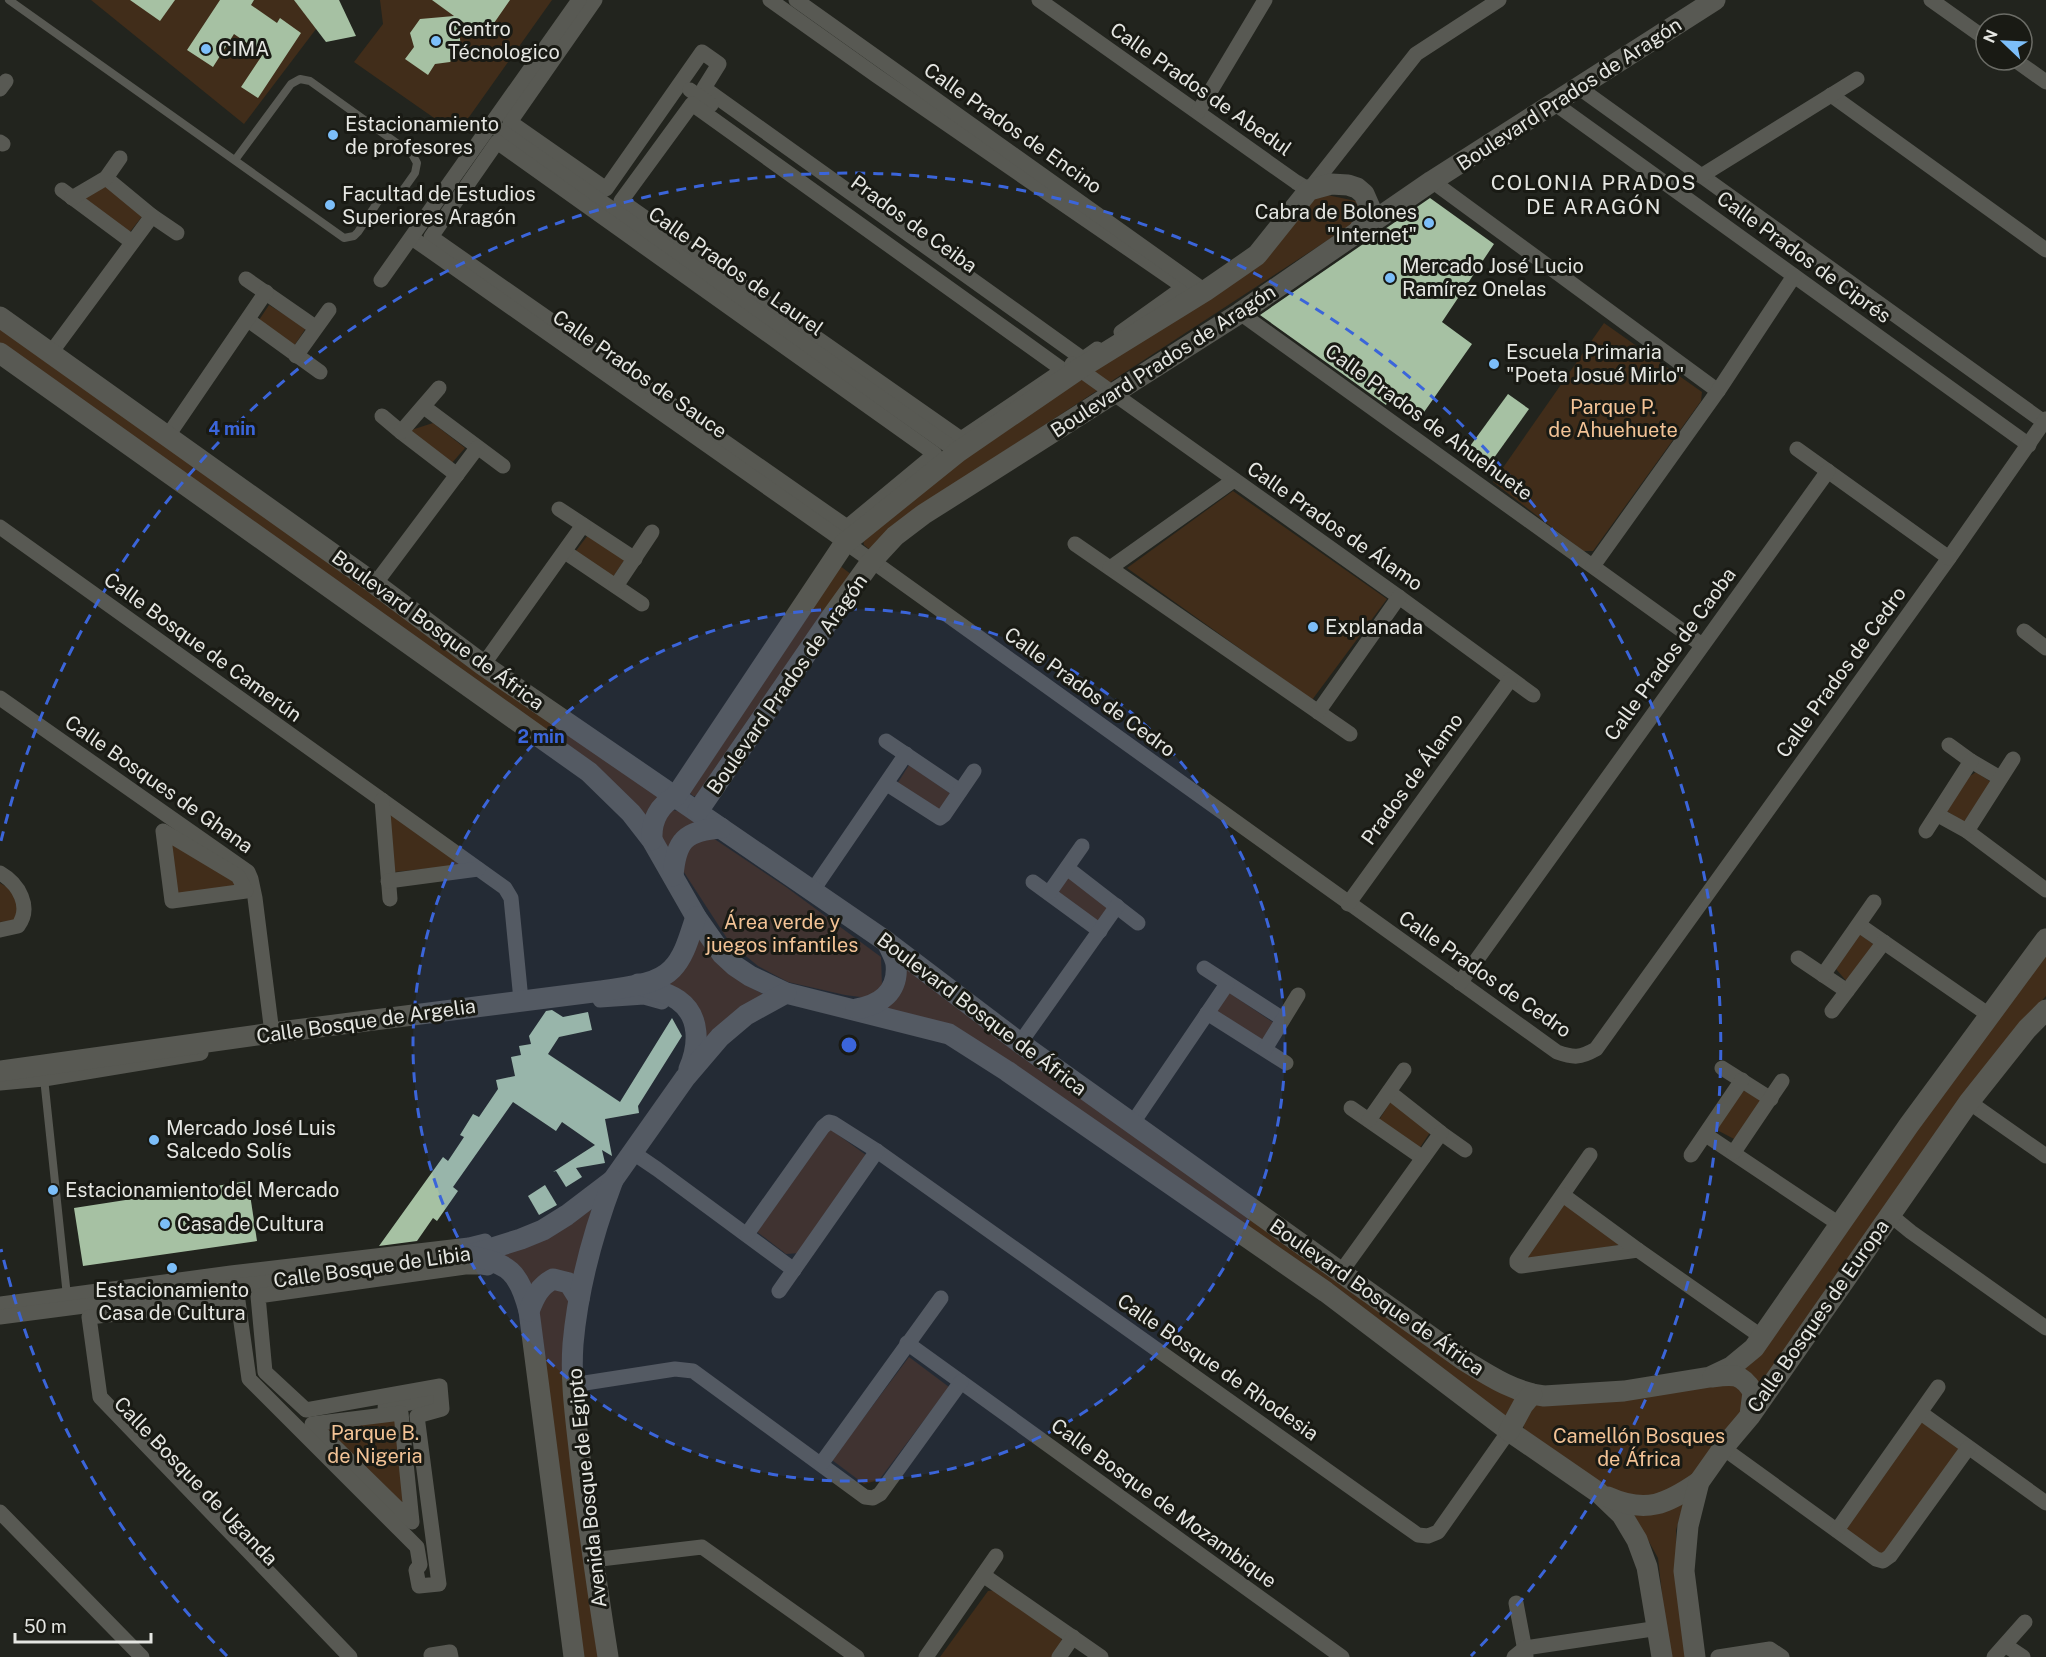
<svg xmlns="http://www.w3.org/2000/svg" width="2046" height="1657" font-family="'Public Sans',sans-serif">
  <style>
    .green { fill: #412d1a }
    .building { fill: #a6c1a3 }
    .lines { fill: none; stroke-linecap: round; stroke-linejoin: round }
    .lane { stroke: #585953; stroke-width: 8 }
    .street { stroke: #585953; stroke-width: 15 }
    .secondary { stroke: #585953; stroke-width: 21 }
    .ring { fill: none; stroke: #3b65da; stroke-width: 3; stroke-dasharray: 10 8 }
    .poi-dot { fill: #7cbef9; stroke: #191a14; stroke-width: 2 }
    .labels { text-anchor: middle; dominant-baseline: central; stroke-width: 6; stroke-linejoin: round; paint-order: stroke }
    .poi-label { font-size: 20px; fill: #e5e6e2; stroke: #191a14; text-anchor: start }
    .street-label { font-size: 20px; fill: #e5e6e2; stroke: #191a14 }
    .park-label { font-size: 20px; fill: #f3c396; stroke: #191a14 }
    .neighbourhood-label { font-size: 21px; letter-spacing: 1.5px; fill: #e5e6e2; stroke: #191a14 }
    .centre { fill: #3b65da; stroke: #191a14; stroke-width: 3 }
    .ring-label { font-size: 18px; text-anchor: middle; font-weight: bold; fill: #3b65da; stroke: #191a14; stroke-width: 6; stroke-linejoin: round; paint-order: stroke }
  </style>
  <rect width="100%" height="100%" fill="#22241e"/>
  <g class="green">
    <polygon points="91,0 338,0 244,124"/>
    <polygon points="380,0 552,0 457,134 354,62 383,24"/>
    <polygon points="107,183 144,214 129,233 82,196"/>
    <polygon points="1327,195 1356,201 1360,205 1360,211 1354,223 980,467 869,549 864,545 863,540 955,464 1261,260 1316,197"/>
    <polygon points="269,305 306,328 292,349 257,323"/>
    <polygon points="1604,323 1702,392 1701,401 1593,551 1583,551 1493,482"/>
    <polygon points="0,325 666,799 647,822 0,344"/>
    <polygon points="433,423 465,448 451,464 405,432"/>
    <polygon points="1233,491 1387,599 1312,700 1127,568"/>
    <polygon points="588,535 625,559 613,577 575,552"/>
    <polygon points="839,565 852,575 698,796 693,796 689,792"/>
    <polygon points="909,765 954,796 942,813 897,784"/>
    <polygon points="1976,772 1991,782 1964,822 1945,810 1963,781"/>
    <polygon points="672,810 683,812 697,822 666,855 658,840 665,817"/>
    <polygon points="390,813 462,865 394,872"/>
    <polygon points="163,831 246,891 172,901"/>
    <polygon points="704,832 786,887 881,957 882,986 868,998 845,995 788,982 758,966 730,943 676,860"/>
    <polygon points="1066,875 1110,907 1098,923 1054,891"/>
    <polygon points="0,883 18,894 21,920 0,922"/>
    <polygon points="1859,934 1876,946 1848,983 1836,969"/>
    <polygon points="698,938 746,985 763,994 703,1045 660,986"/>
    <polygon points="2046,944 2046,996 2016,1029 1758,1395 1744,1374 1746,1364"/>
    <polygon points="905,965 1517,1398 1510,1422 957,1029 882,1007"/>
    <polygon points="1228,992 1274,1023 1263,1042 1214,1012"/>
    <polygon points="1741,1089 1763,1101 1736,1140 1715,1129"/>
    <polygon points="1391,1101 1431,1131 1419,1149 1379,1120"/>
    <polygon points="830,1129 866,1155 800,1253 786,1254 756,1231"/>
    <polygon points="1565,1200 1620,1245 1524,1259"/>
    <path d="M 592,1208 L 574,1277 L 532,1290 C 524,1270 520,1264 501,1254 Z"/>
    <polygon points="549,1288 568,1291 601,1657 582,1657 537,1312"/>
    <polygon points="909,1357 949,1387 879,1480 864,1484 832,1460"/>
    <polygon points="1728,1380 1744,1392 1744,1412 1684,1484 1648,1498 1618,1498 1524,1430 1522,1415 1531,1403"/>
    <polygon points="401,1413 412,1522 312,1424"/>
    <polygon points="1921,1413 1968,1448 1883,1561 1837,1530"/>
    <polygon points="1685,1499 1676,1530 1676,1583 1686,1657 1669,1657 1658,1558 1633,1513"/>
    <polygon points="996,1590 1060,1635 1063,1644 1053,1657 940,1657 988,1591"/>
  </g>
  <g class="building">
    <polygon points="130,0 175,0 160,21"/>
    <polygon points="220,0 254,0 251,5 277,23 280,18 301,33 258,98 241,87 263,54 234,34 213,67 187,50"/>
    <polygon points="294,0 339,0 356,36 326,42"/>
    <polygon points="432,0 510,0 485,36 458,19 461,49 450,62 435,64 428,75 405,59 414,47 410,33 420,19 454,16"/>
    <polygon points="1430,198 1494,244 1442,322 1472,344 1417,422 1388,401 1386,405 1260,315"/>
    <polygon points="1508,394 1529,409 1486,469 1465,453"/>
    <polygon points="552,1010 563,1017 588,1012 592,1030 559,1037 548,1054 620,1102 672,1018 682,1036 638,1106 639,1113 605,1119 612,1156 602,1150 605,1163 576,1168 582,1177 566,1187 556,1171 553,1172 595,1145 562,1122 556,1131 513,1102 453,1187 458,1191 437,1221 433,1218 417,1241 379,1246 443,1157 448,1161 464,1137 460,1135 473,1114 479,1117 498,1089 496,1080 515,1076 511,1057 521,1055 519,1046 531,1044 529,1036 546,1011"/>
    <polygon points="248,1181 257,1241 83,1266 74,1208"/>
    <polygon points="545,1185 557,1205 539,1215 528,1196"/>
  </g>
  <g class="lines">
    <g class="lane">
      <polyline points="9,0 344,238 354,236 358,232 381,197 388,199 398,197 415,173 417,163 412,154 310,81 300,79 291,84 235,160"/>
      <polyline points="44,1078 67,1296"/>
    </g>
    <g class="street">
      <polyline points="595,0 510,122 606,189 702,52 719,64 704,88 1083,359 1097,349"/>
      <polyline points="770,0 877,76 1184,287 1121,332"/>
      <polyline points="796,0 1205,291"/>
      <polyline points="1039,0 1296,182 1309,190 1416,54 1499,0"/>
      <polyline points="1931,0 1986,39"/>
      <polyline points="2015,60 2046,82"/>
      <polyline points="1578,87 2044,422"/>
      <polyline points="0,89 6,81"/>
      <polyline points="690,90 711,105"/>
      <polyline points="1831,95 2046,250"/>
      <polyline points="1554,103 2029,445"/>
      <polygon points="692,104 1063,370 961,439 621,201"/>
      <polyline points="1198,112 1265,0"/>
      <polyline points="491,124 958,452"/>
      <polyline points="0,142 3,144"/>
      <polygon points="497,142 935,454 847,527 431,237"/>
      <polyline points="1701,176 1857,79"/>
      <polyline points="106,178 152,216 177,233"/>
      <polyline points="1432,181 1718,391"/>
      <polyline points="62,190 132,242"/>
      <polyline points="72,198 106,178 120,158"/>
      <path d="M 412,238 L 882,568 L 1557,1052 C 1574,1058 1580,1058 1596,1049 L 1949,558 L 2046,419"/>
      <polyline points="246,279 315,327"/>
      <polyline points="381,280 579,0"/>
      <polyline points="1240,313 1702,645"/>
      <polyline points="248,320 320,372"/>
      <polyline points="50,354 152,216"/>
      <polyline points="296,356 329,310"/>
      <polyline points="1072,364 1399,597 1533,695"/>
      <polyline points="424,407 503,466"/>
      <polyline points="382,416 401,432 457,475"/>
      <polyline points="401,432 439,388"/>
      <polyline points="167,437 266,292"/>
      <polyline points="1797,449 1949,558"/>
      <polyline points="559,509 635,559"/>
      <polyline points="0,527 505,888 511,898 521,1000"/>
      <polyline points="1075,544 1350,734"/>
      <polyline points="565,552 642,604"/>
      <polyline points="1593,566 1718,391 1794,276"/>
      <polyline points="1110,568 1234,480"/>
      <polyline points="375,584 477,448"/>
      <polyline points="616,586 652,532"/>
      <polyline points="2024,631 2046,648"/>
      <polyline points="483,665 583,525"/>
      <polyline points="0,698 248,872 251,879 255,898 272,1033"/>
      <polyline points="1318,712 1399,597"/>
      <polyline points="886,741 960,791"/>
      <polyline points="1949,745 1971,761 2000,778"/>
      <polyline points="887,784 940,818 944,815 974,771"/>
      <polyline points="382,800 390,899"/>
      <polyline points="1938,815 1967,831 2046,890"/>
      <polygon points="163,831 238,876 246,891 172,901"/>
      <polyline points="1926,831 1971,761"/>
      <polyline points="1967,831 2013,759"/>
      <polyline points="1067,868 1138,923"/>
      <path d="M 0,873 C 19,884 32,907 18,926 L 0,930"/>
      <polyline points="388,881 478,869"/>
      <polyline points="1033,882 1100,931"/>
      <polyline points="813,890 906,754"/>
      <polyline points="1049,893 1082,846"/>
      <polyline points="1348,904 1510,680"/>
      <polyline points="1859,925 1989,1015"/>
      <polyline points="1798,958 1847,991"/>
      <polyline points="1204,968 1283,1019"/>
      <polyline points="1823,975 1874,902"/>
      <polyline points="1460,983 1828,471"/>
      <polyline points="600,1000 644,997 662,1002"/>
      <polyline points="1832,1011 1884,942"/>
      <polyline points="1207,1013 1286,1063"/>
      <polyline points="1020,1043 1117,906"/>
      <polyline points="1265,1049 1298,995"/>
      <polyline points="1722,1068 1771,1099"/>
      <polyline points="0,1083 44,1079 201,1053"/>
      <polyline points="1389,1092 1441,1133 1465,1150"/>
      <polyline points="1969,1102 2046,1156"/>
      <polyline points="1351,1108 1423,1158"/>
      <polyline points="1369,1120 1404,1070"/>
      <polyline points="1132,1124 1227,984"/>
      <polyline points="1706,1135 1839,1224"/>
      <polyline points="632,1152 657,1169 794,1270"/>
      <polyline points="1734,1152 1782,1081"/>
      <polyline points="1590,1155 1517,1260 1517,1263 1521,1266 1638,1250"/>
      <polyline points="1691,1155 1742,1080"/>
      <polyline points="1563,1195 1638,1250 1762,1337"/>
      <polyline points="1889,1214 1911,1232 2046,1328"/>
      <polyline points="747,1234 823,1127 829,1122 833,1123 877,1151 1418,1535 1428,1536 1438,1532 1509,1431"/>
      <polyline points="1341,1272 1441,1133"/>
      <polyline points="779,1291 877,1151"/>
      <polyline points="0,1304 231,1273 469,1245 485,1241"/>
      <polyline points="0,1317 461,1257"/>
      <polyline points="907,1343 1342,1657"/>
      <polyline points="572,1385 675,1369 693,1371 865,1497 873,1498 880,1494 961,1382"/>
      <polyline points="385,1407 434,1399"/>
      <polygon points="401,1413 412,1522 312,1424"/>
      <polyline points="1921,1413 2046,1503"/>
      <polyline points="1723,1448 1876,1559 1883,1561 1890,1556 1968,1448"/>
      <polyline points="821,1464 941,1298"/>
      <polyline points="0,1512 142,1657"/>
      <polyline points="1837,1530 1938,1387"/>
      <polyline points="592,1560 702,1547 857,1657"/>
      <polyline points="983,1575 1101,1657"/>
      <polyline points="1516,1603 1526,1656"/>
      <polyline points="2005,1645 2023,1657"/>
      <polyline points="350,1657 100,1397 89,1317 238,1301 249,1379 417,1547 420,1565 416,1570 419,1586 439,1584 417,1416 442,1409 440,1386 306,1410 265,1372 258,1296 465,1267 482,1267 488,1268"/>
      <polyline points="432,1657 431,1655 450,1652 451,1657"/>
      <polyline points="926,1657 996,1556"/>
      <polyline points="1059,1657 1073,1637"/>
      <polyline points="1514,1657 1525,1648 1659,1628"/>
      <polyline points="1718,1657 1770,1649 1782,1657"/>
      <polyline points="1994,1657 2025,1622"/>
    </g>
    <g class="secondary">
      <path d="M 0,317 L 375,584 L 483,665 L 887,942 L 1020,1043 L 1462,1359 C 1488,1375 1513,1392 1544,1396 L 1624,1391 L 1710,1377 L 1731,1367 L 1754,1348 L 1909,1125 L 2046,939"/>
      <polyline points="0,353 589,772 631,813 652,840 696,917 722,954 735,966 750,976 786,993 949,1034 1007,1071 1326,1292 1509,1431 1599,1493 1622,1515 1637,1540 1647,1567 1662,1657"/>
      <polyline points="698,811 830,619 871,562 895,536 924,514 1240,313 1432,181 1715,0"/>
      <path d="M 652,840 C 651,821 659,805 676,796 L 844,544 L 958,452 L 1079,369 L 1205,291 L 1257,255 L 1309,190 L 1331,184 L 1348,185 L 1357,188 L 1364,194 L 1371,210 L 1369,220 L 1359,230"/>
      <path d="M 673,876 C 676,840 685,831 721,828"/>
      <path d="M 638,984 C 651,989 667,992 678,1000 C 701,1016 699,1046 689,1069"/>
      <path d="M 856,1009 C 880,1005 899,992 896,964 C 895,957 890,949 887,942"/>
      <path d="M 0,1071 L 272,1033 L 601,991 C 623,987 656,986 672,969 C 685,956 690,934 696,917"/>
      <polyline points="470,1255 521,1239 543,1230 567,1215 613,1180 685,1078 720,1037 746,1015 786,993"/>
      <path d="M 470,1256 C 509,1263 519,1272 529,1311 L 574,1657"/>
      <path d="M 529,1311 C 535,1296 539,1287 553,1279 L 569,1283 L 579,1299"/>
      <path d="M 1713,1377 C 1732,1374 1742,1373 1753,1392 L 1750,1415"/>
      <polyline points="1509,1431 1523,1405 1532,1394"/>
      <path d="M 1608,1497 C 1646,1514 1667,1504 1699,1482"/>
      <path d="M 608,1657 C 598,1594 589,1530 581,1467 C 577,1426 570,1385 573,1344 C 578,1287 593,1233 613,1180"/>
      <polyline points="1695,1657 1684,1571 1688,1526 1699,1482 1723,1448 1750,1416 1969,1102 2027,1029 2046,1010"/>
    </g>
  </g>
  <circle cx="849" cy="1045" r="436" fill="#3b65da" fill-opacity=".12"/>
  <g class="ring">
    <circle cx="849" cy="1045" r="436"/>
    <path d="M227 1656A872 872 0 0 1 1 1249M1 841A872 872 0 1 1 1471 1656"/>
  </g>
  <g class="poi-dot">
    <circle cx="436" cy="41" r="6"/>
    <circle cx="206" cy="49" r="6"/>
    <circle cx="333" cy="135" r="6"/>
    <circle cx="330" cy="205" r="6"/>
    <circle cx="1429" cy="223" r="6"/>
    <circle cx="1390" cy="278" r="6"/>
    <circle cx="1494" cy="364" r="6"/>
    <circle cx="1313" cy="627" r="6"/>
    <circle cx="154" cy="1140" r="6"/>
    <circle cx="53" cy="1190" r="6"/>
    <circle cx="165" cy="1224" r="6"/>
    <circle cx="172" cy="1268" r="6"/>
  </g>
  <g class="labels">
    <g class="poi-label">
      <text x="448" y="29">Centro<tspan x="448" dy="23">Técnologico</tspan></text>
      <text x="218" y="49">CIMA</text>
      <text x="345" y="124">Estacionamiento<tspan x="345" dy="23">de profesores</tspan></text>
      <text x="342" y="194">Facultad de Estudios<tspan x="342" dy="23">Superiores Aragón</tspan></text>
      <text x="1417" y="212" text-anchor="end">Cabra de Bolones<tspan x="1417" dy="23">"Internet"</tspan></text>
      <text x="1402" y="266">Mercado José Lucio<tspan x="1402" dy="23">Ramírez Onelas</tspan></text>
      <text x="1506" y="352">Escuela Primaria<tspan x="1506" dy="23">"Poeta Josué Mirlo"</tspan></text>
      <text x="1325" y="627">Explanada</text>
      <text x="166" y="1128">Mercado José Luis<tspan x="166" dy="23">Salcedo Solís</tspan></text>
      <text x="65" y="1190">Estacionamiento del Mercado</text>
      <text x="177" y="1224">Casa de Cultura</text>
      <text x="172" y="1290" text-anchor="middle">Estacionamiento<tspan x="172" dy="23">Casa de Cultura</tspan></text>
    </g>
    <g class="street-label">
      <text transform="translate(1201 89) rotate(35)">Calle Prados de Abedul</text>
      <text transform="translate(1569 94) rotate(-33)">Boulevard Prados de Aragón</text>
      <text transform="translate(1013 128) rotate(35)">Calle Prados de Encino</text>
      <text transform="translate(914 224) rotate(36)">Prados de Ceiba</text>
      <text transform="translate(1804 257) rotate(36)">Calle Prados de Ciprés</text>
      <text transform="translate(736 271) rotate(35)">Calle Prados de Laurel</text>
      <text transform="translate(1163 361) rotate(-33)">Boulevard Prados de Aragón</text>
      <text transform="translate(640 374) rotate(35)">Calle Prados de Sauce</text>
      <text transform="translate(1429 422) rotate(36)">Calle Prados de Ahuehuete</text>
      <text transform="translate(1335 526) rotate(35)">Calle Prados de Álamo</text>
      <text transform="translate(438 630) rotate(36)">Boulevard Bosque de África</text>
      <text transform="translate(203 647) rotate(36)">Calle Bosque de Camerún</text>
      <text transform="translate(1670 654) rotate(-54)">Calle Prados de Caoba</text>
      <text transform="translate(1841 672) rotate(-54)">Calle Prados de Cedro</text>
      <text transform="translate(787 684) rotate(-55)">Boulevard Prados de Aragón</text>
      <text transform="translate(1090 692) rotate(36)">Calle Prados de Cedro</text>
      <text transform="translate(1412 779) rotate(-54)">Prados de Álamo</text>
      <text transform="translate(159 784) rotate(35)">Calle Bosques de Ghana</text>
      <text transform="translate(1485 974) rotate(35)">Calle Prados de Cedro</text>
      <text transform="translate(982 1014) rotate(37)">Boulevard Bosque de África</text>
      <text transform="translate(366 1021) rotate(-8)">Calle Bosque de Argelia</text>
      <text transform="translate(372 1267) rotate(-8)">Calle Bosque de Libia</text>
      <text transform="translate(1377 1297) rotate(35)">Boulevard Bosque de África</text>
      <text transform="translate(1818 1316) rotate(-55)">Calle Bosques de Europa</text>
      <text transform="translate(1218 1367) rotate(35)">Calle Bosque de Rhodesia</text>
      <text transform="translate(196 1481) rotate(46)">Calle Bosque de Uganda</text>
      <text transform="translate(587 1488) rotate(-96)">Avenida Bosque de Egipto</text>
      <text transform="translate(1164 1503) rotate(36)">Calle Bosque de Mozambique</text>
    </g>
    <g class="park-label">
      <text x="1613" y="407">Parque P.<tspan x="1613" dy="23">de Ahuehuete</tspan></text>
      <text x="782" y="922">Área verde y<tspan x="782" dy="23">juegos infantiles</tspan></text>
      <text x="375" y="1433">Parque B.<tspan x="375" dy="23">de Nigeria</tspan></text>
      <text x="1639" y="1436">Camellón Bosques<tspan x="1639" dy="23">de África</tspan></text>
    </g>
    <g class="neighbourhood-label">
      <text x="1594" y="182">COLONIA PRADOS<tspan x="1594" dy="24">DE ARAGÓN</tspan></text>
    </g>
  </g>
  <circle cx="849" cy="1045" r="9" class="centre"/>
  <g class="ring-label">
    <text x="232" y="435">4 min</text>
    <text x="541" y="743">2 min</text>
  </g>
  <g transform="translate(2004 42) rotate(293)"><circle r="28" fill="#191a14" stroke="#6b6c66" stroke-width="1.5"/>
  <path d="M0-4.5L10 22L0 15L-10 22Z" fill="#7cbef9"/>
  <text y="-9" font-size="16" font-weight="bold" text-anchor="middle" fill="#e5e6e2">N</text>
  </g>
  <path d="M15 1633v9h136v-9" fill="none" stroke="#e5e6e2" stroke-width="3"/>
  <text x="24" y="1633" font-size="18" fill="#e5e6e2" stroke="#191a14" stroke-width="4.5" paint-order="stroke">50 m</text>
</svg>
